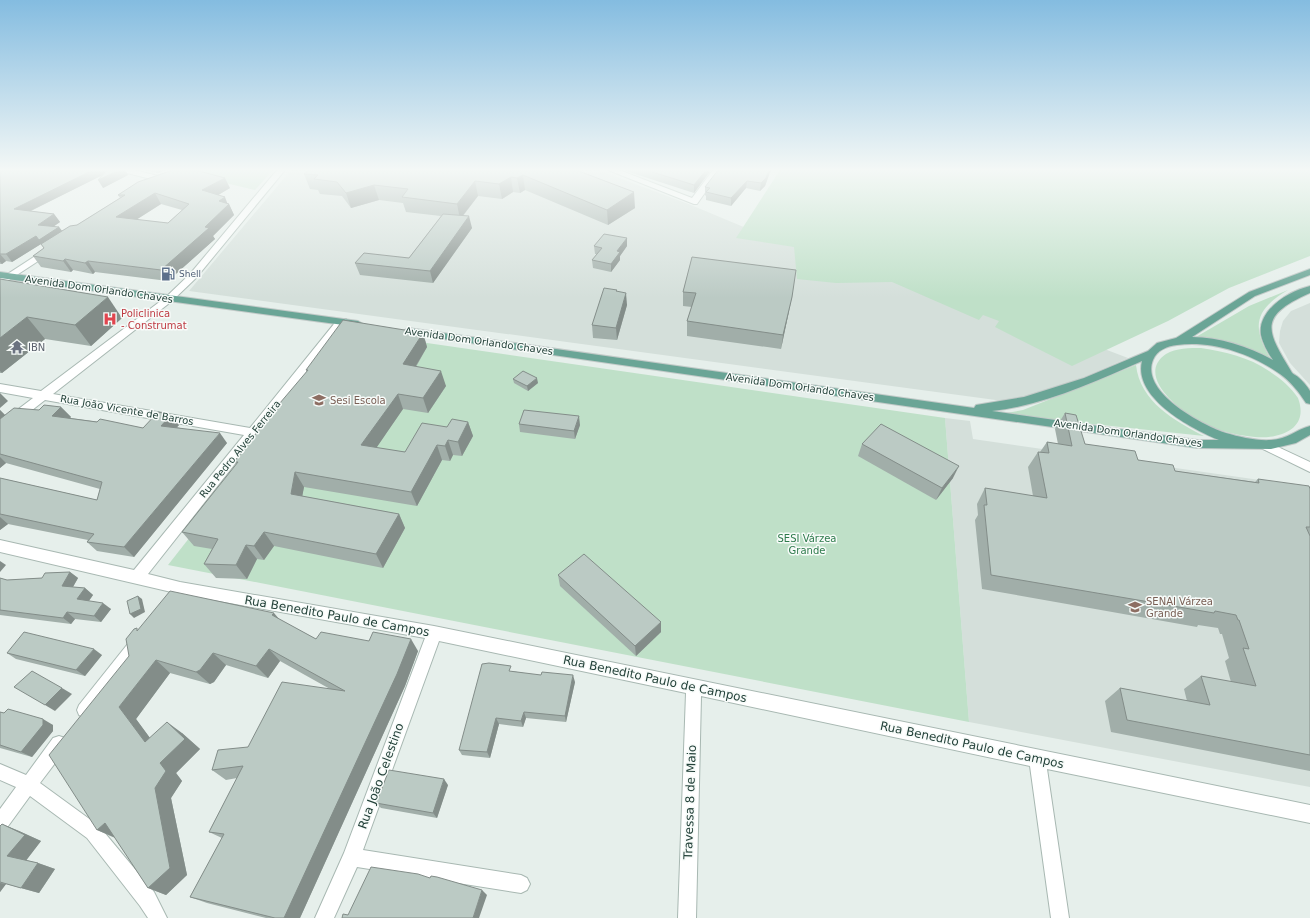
<svg xmlns="http://www.w3.org/2000/svg" width="1310" height="918" font-family="'DejaVu Sans',sans-serif">
  <style>
    .built { fill: #d4dfda }
    .green { fill: #bfe0c8 }
    .lines { fill: none; stroke-linecap: round; stroke-linejoin: round }
    .minor-casing { stroke: #a8b8b2; stroke-width: 2 }
    .major-casing { stroke: #c2cac8; stroke-width: 2 }
    .minor { fill: #fff; fill-rule: evenodd }
    .major { fill: #6aa596; fill-rule: evenodd }
    .wall { fill: #a1aea9; fill-rule: evenodd }
    .shaded-wall { fill: #838d89 }
    .building { fill: #bbcac4; stroke: #838d89; fill-rule: evenodd }
    .labels { text-anchor: middle; dominant-baseline: central; stroke-width: 3; stroke-linejoin: round; paint-order: stroke }
    .far-service-label { font-size: 9px; fill: #4e5e75; stroke: #f7fbf9; text-anchor: start }
    .street-label { font-size: 10px; fill: #24423a; stroke: #f7fbf9 }
    .health-label { font-size: 10px; fill: #be3a42; stroke: #f7fbf9; text-anchor: start }
    .worship-label { font-size: 10px; fill: #5b616d; stroke: #f7fbf9; text-anchor: start }
    .education-label { font-size: 10px; fill: #785e54; stroke: #f7fbf9; text-anchor: start }
    .park-label { font-size: 10px; fill: #2d7a4b; stroke: #f7fbf9 }
    .near-street-label { font-size: 12px; fill: #24423a; stroke: #f7fbf9 }
  </style>
  <rect width="100%" height="100%" fill="#e6efeb"/>
  <g class="built">
    <polygon points="291,170 598,170 691,205 765,236 779,225 1128,358 1065,385 1019,399 1003,401 189,291"/>
    <polygon points="1310,303 1310,385 1290,363 1279,343 1280,331 1283,321 1291,311"/>
    <polygon points="945,418 970,421 973,439 1294,485 1310,492 1310,787 969,722"/>
  </g>
  <g class="green">
    <polygon points="182,170 273,170 255,190 179,172"/>
    <polygon points="780,170 1310,170 1310,256 1229,288 1168,321 1072,366 995,327 999,321 983,315 979,320 892,282 836,283 797,279 794,247 736,238"/>
    <path d="M 1288,290 C 1252,311 1252,329 1273,363 L 1224,341 L 1196,337 L 1249,306 Z"/>
    <polygon points="351,332 945,418 969,722 168,565"/>
    <path d="M 1201,348 C 1225,352 1249,357 1269,371 C 1280,378 1291,387 1298,398 C 1310,430 1278,439 1255,437 C 1233,435 1210,429 1192,417 C 1174,405 1137,374 1166,354 C 1176,348 1190,348 1201,348 Z"/>
    <path d="M 1136,365 C 1140,402 1175,421 1204,436 L 1001,414 L 1023,410 Z"/>
  </g>
  <g class="lines">
    <g class="minor-casing">
      <g id="minor">
        <polygon points="122,170 134,170 162,177 163,179 159,181 123,172"/>
        <polygon points="277,170 285,170 196,278 172,301 53,394 250,428 338,319 346,319 347,321 259,432 258,436 256,437 148,574 180,582 434,626 1310,805 1310,823 1047,769 1069,918 1051,918 1030,766 701,696 696,918 678,918 686,693 439,641 363,850 521,875 527,878 530,884 527,890 521,893 357,867 334,918 315,918 344,853 425,638 180,594 0,552 0,540 134,570 244,435 45,400 4,432 0,433 0,423 33,398 0,392 0,384 41,391 166,297 190,274"/>
        <polygon points="608,170 619,170 692,198 713,170 721,170 697,204 694,204"/>
        <polygon points="49,247 53,250 52,252 0,286 0,279"/>
        <polygon points="1265,441 1310,462 1310,472 1261,448 1259,445 1261,442"/>
        <polygon points="139,634 144,636 146,641 144,646 91,715 85,718 79,715 77,710 79,705 134,636"/>
        <polygon points="59,736 65,738 67,744 65,750 40,783 99,826 154,892 167,918 148,918 140,906 87,838 30,796 6,829 0,832 0,809 16,787 0,780 0,764 26,775 53,738"/>
      </g>
    </g>
    <g class="major-casing">
      <g id="major">
        <path d="M 1310,269 L 1310,275 L 1255,296 L 1192,337 C 1220,337 1249,347 1273,360 C 1268,353 1263,344 1261,335 C 1257,310 1289,291 1310,286 L 1310,293 C 1258,316 1266,330 1291,371 C 1292,374 1296,375 1298,377 C 1303,381 1307,386 1310,391 L 1310,404 L 1306,403 C 1299,392 1291,382 1280,374 C 1252,354 1212,340 1177,345 C 1168,346 1157,350 1153,360 C 1140,392 1202,425 1226,433 C 1240,437 1256,441 1271,440 C 1288,439 1295,430 1310,426 L 1310,435 L 1296,443 L 1271,449 L 1197,448 L 408,334 L 403,331 L 408,328 L 974,408 L 976,405 L 1024,397 L 1084,378 L 1148,351 L 1157,343 L 1176,338 L 1249,292 ZM 1142,361 C 1133,398 1192,429 1219,440 L 1197,440 L 992,411 C 1045,405 1094,382 1142,361 Z"/>
        <polygon points="0,272 358,321 363,324 358,327 0,278"/>
      </g>
    </g>
    <use href="#minor" class="minor"/>
    <use href="#major" class="major"/>
  </g>
  <g class="wall">
    <path d="M 0,170 L 125,170 L 128,175 L 103,188 L 104,174 L 31,211 L 54,214 L 60,222 L 53,227 L 59,227 L 62,231 L 77,225 L 120,198 L 118,195 L 230,188 L 218,195 L 228,204 L 229,204 L 234,215 L 213,236 L 215,239 L 168,281 L 95,272 L 93,274 L 73,270 L 71,272 L 41,267 L 33,256 L 44,248 L 41,244 L 12,262 L 6,261 L 2,264 L 0,264 ZM 161,204 L 182,210 L 168,223 L 136,220 Z"/>
    <polygon points="145,170 165,170 158,173"/>
    <polygon points="307,170 576,170 635,208 608,225 525,190 520,193 513,192 502,199 478,196 463,216 472,228 433,283 360,275 355,263 409,258 441,216 406,212 403,203 379,200 351,208 342,196 320,194 318,190 310,189 304,174 308,171"/>
    <polygon points="625,170 711,170 694,193 629,172"/>
    <polygon points="770,171 765,186 760,191 746,188 731,206 706,200 706,196 705,195 705,187"/>
    <polygon points="594,246 627,246 620,256 620,260 611,272 593,268 592,260 597,254 595,254"/>
    <polygon points="692,257 789,311 781,349 687,336 687,321 692,307 683,306 683,292"/>
    <polygon points="0,279 122,318 91,346 45,339 2,373 0,373"/>
    <polygon points="617,291 627,305 617,340 593,338 592,325"/>
    <polygon points="423,333 427,347 416,367 446,386 428,413 403,409 376,448 405,452 447,427 468,422 473,436 462,456 453,455 450,461 442,460 417,506 304,487 302,496 399,514 405,528 383,568 274,546 264,560 257,559 247,579 216,578 204,564 212,549 194,546 182,532 236,465 234,462 307,372 306,370"/>
    <polygon points="513,379 538,383 528,391 514,383"/>
    <polygon points="61,407 71,417 70,418 143,428 171,415 179,425 177,427 227,443 134,557 97,551 87,542 88,540 8,524 0,530 0,478 97,500 100,489 6,463 0,468 0,410 5,415"/>
    <polygon points="1065,413 1085,444 1175,471 1255,482 1258,479 1310,489 1310,771 1111,732 1105,701 1120,688 1187,701 1184,689 1201,676 1231,682 1225,661 1229,658 1222,634 1220,634 1218,628 1198,625 1197,627 982,589 975,520 978,515 977,504 985,488 1033,496 1028,467 1038,452 1040,452 1047,442 1058,444 1055,429"/>
    <polygon points="519,424 580,425 575,439 520,432"/>
    <polygon points="862,444 953,478 936,500 858,456"/>
    <polygon points="70,572 78,578 73,587 85,588 93,595 89,601 111,609 101,622 75,619 71,624 0,615 0,578 7,580 42,578"/>
    <polygon points="558,575 661,632 636,656 560,586"/>
    <polygon points="279,619 316,639 418,651 405,686 300,918 266,918 207,903 190,897 222,838 209,832 237,778 226,780 212,770 248,747 330,689 280,661 268,678 226,665 214,682 210,684 170,673 136,719 150,738 182,733 200,749 176,773 182,781 171,798 187,875 166,895 148,888 115,838 97,830 129,656 138,629"/>
    <polygon points="7,653 102,655 85,676 16,659"/>
    <polygon points="512,671 575,682 566,722 526,718 523,727 499,724 490,758 462,755 459,750"/>
    <polygon points="0,712 53,725 53,731 32,757 0,748"/>
    <polygon points="448,785 437,818 381,808 376,803"/>
    <polygon points="2,824 19,831 41,841 26,860 38,863 55,869 39,893 6,884 0,892 0,826"/>
  </g>
  <g class="shaded-wall">
    <polygon points="93,170 113,170 20,216 14,209"/>
    <polygon points="120,170 125,170 128,175 103,188 98,180"/>
    <polygon points="156,170 165,170 158,173"/>
    <polygon points="706,170 711,170 694,193 694,185"/>
    <polygon points="769,170 771,170 765,186 760,191 761,183"/>
    <polygon points="523,175 525,190 520,193 517,178"/>
    <polygon points="511,177 513,192 502,199 499,184"/>
    <polygon points="225,178 230,188 208,201 202,190"/>
    <polygon points="475,181 478,196 460,219 457,204"/>
    <polygon points="747,181 746,188 731,206 731,198"/>
    <polygon points="374,185 379,200 351,208 346,193"/>
    <polygon points="634,192 635,208 608,225 607,210"/>
    <polygon points="155,193 161,204 123,228 116,217"/>
    <polygon points="225,197 228,205 229,204 234,215 213,236 215,239 168,281 161,270 205,227 219,201"/>
    <polygon points="54,214 60,222 44,233 38,225"/>
    <polygon points="469,216 472,228 433,283 430,271"/>
    <polygon points="59,227 65,235 45,248 41,244 12,262 6,254 36,236"/>
    <polygon points="627,238 627,246 620,256 620,260 611,272 611,264 617,251"/>
    <polygon points="0,254 6,261 2,264 0,262"/>
    <polygon points="65,259 73,270 71,272 63,261"/>
    <polygon points="88,261 95,272 93,274 85,263"/>
    <polygon points="626,293 627,305 617,340 616,328"/>
    <polygon points="108,297 122,318 91,346 75,325"/>
    <polygon points="792,297 789,311 781,349 783,335"/>
    <polygon points="27,317 45,339 2,373 0,371 0,338"/>
    <polygon points="423,333 427,347 408,379 403,364"/>
    <polygon points="441,371 446,386 428,413 423,398"/>
    <polygon points="537,378 538,383 528,391 527,386"/>
    <polygon points="0,393 8,401 0,408"/>
    <polygon points="398,394 403,409 368,460 361,445"/>
    <polygon points="61,407 71,417 62,426 52,416"/>
    <polygon points="0,410 6,416 0,422"/>
    <polygon points="171,415 179,425 169,436 161,426"/>
    <polygon points="579,416 580,425 575,439 574,431"/>
    <polygon points="468,422 473,436 462,456 458,442"/>
    <polygon points="220,433 227,443 134,557 124,547"/>
    <polygon points="448,440 453,455 450,461 445,446"/>
    <polygon points="437,445 442,460 417,506 411,492"/>
    <polygon points="0,457 6,463 0,468"/>
    <polygon points="959,466 953,478 936,500 942,488"/>
    <polygon points="295,472 304,487 300,508 291,494"/>
    <polygon points="399,514 405,528 383,568 376,554"/>
    <polygon points="0,517 8,524 0,530"/>
    <polygon points="264,532 274,546 264,560 254,546"/>
    <polygon points="246,545 257,559 247,579 236,565"/>
    <polygon points="0,561 6,565 0,572"/>
    <polygon points="70,572 78,578 70,592 62,586"/>
    <polygon points="85,588 93,595 85,606 77,599"/>
    <polygon points="138,596 142,599 145,612 134,618 130,614"/>
    <polygon points="103,603 111,609 101,622 94,616"/>
    <polygon points="67,612 75,619 71,624 63,618"/>
    <polygon points="274,613 285,626 272,615"/>
    <polygon points="661,622 661,632 636,656 635,646"/>
    <polygon points="411,639 418,651 405,686 300,918 284,918"/>
    <polygon points="94,649 102,655 85,676 76,670"/>
    <polygon points="269,649 280,661 268,678 256,666"/>
    <polygon points="213,653 226,665 214,682 210,684 196,672"/>
    <polygon points="156,660 170,673 136,719 161,753 145,742 119,707"/>
    <polygon points="573,675 575,682 566,722 565,716"/>
    <polygon points="62,688 72,694 55,711 45,705"/>
    <polygon points="524,712 526,718 523,727 521,721"/>
    <polygon points="496,718 499,724 490,758 487,752"/>
    <polygon points="43,719 53,725 53,731 32,757 21,752"/>
    <polygon points="167,722 182,733 200,749 176,773 182,781 171,798 187,875 166,895 148,888 155,788"/>
    <polygon points="444,779 448,785 437,818 433,813"/>
    <polygon points="105,823 116,838 97,830"/>
    <polygon points="2,824 19,831 41,841 25,862 7,856"/>
    <polygon points="38,863 55,869 39,893 21,888"/>
    <polygon points="0,883 6,884 0,892"/>
    <polygon points="482,890 487,895 479,918 473,918"/>
  </g>
  <g class="building">
    <polygon points="0,170 93,170 14,209 54,214 38,225 59,227 39,240 36,236 6,254 0,254"/>
    <polygon points="107,170 120,170 98,180"/>
    <path d="M 173,170 L 195,170 L 225,178 L 202,190 L 225,197 L 219,201 L 229,204 L 205,227 L 209,228 L 161,270 L 88,261 L 85,263 L 65,259 L 63,261 L 33,256 L 44,248 L 41,244 L 70,226 L 77,225 L 125,195 L 118,195 L 138,182 ZM 155,193 L 189,204 L 168,223 L 116,217 Z"/>
    <polygon points="309,170 576,170 634,192 607,210 523,175 517,178 511,177 499,184 475,181 457,204 402,197 408,189 374,185 346,193 337,182 314,179 318,175 304,174"/>
    <polygon points="646,170 706,170 694,185"/>
    <polygon points="718,170 769,170 766,178 761,183 747,181 731,198 706,192 710,188 705,187"/>
    <polygon points="443,214 469,216 430,271 355,263 364,253 409,258"/>
    <polygon points="604,234 627,238 617,251 620,252 611,264 592,260 602,248 594,246"/>
    <polygon points="692,257 796,270 792,297 783,335 687,321 696,293 683,292"/>
    <polygon points="0,279 108,297 75,325 27,317 0,338"/>
    <polygon points="604,288 617,290 616,291 626,293 616,328 592,325"/>
    <polygon points="343,320 423,333 403,364 441,371 423,398 398,394 361,445 405,452 422,423 447,427 452,419 468,422 458,442 448,440 445,446 437,445 411,492 295,472 291,494 399,514 376,554 264,532 254,546 246,545 236,565 204,564 218,539 182,532 238,462 234,462 274,410 308,370 306,370"/>
    <polygon points="523,371 537,378 527,386 513,379"/>
    <polygon points="44,405 61,407 52,416 97,422 100,419 143,428 158,412 171,415 161,426 220,433 124,547 87,542 94,534 0,514 0,478 97,500 102,482 0,454 0,419 14,408 39,410"/>
    <polygon points="524,410 579,416 574,431 519,424"/>
    <polygon points="1065,413 1076,415 1085,444 1135,451 1138,460 1173,465 1175,471 1259,483 1258,479 1309,486 1310,489 1310,527 1306,527 1310,536 1310,755 1127,720 1120,688 1210,705 1201,676 1256,686 1243,648 1249,649 1239,620 1238,620 1236,615 1215,611 1214,613 991,575 984,505 987,505 985,488 1047,498 1038,452 1049,453 1047,442 1072,446"/>
    <polygon points="881,424 959,466 942,488 862,444"/>
    <polygon points="584,554 661,622 635,646 558,575"/>
    <polygon points="70,572 62,586 85,588 77,599 103,603 94,616 67,612 63,618 0,610 0,578 7,580 42,578 45,573"/>
    <polygon points="170,591 274,613 272,615 316,639 321,632 369,641 373,632 411,639 397,674 284,918 275,918 190,897 224,834 209,832 243,766 212,770 218,750 248,747 282,682 345,691 269,649 256,666 213,653 200,670 196,672 156,660 119,707 145,742 167,722 185,739 160,763 166,771 155,788 170,868 148,888 105,823 97,830 49,755 129,656 126,639 134,629 137,628 137,631"/>
    <polygon points="138,596 141,609 130,614 127,601"/>
    <polygon points="24,632 94,649 76,670 7,653"/>
    <polygon points="489,663 511,666 509,671 541,675 542,672 573,675 565,716 524,712 521,721 496,718 487,752 459,750 482,664"/>
    <polygon points="32,671 62,688 45,705 14,687"/>
    <polygon points="8,709 43,719 43,725 21,752 0,745 0,712 4,713"/>
    <polygon points="389,770 444,779 433,813 376,803"/>
    <polygon points="2,824 25,835 7,856 38,863 21,888 0,882 0,826"/>
    <polygon points="371,867 418,874 430,878 431,876 437,877 482,890 473,918 342,918 343,914 348,915"/>
  </g>
  <linearGradient id="sky" x2="0" y2="1"><stop stop-color="#84bce0"/><stop offset="0.57" stop-color="#f4f8f6"/><stop offset="1" stop-color="#f4f8f6" stop-opacity="0"/></linearGradient>
  <rect width="1310" height="298" fill="url(#sky)"/>
  <defs>
    <g id="fuel-bare" transform="scale(1.08)"><path d="M-5.5-6h7V0h2V4h1.3V-2.5L3-4.5l.8-.8L6-3V5H2.5V1h-1V6h-7ZM-4.2-4.7v3.2H.2V-4.7Z" fill="#5c6f8a" stroke="#f7fbf9" stroke-width="2.5" paint-order="stroke"/></g>
    <g id="hospital-bare" transform="scale(1.08)"><path d="M-5-5h3v3.5h4V-5h3V5h-3V1.5h-4V5h-3Z" fill="#e0444e" stroke="#f7fbf9" stroke-width="2.5" paint-order="stroke"/></g>
    <g id="temple-bare" transform="scale(1.08)"><path d="M0-6L5-2H3V0L6.5 2.5H4V6H1.5V3h-3V6H-4V2.5H-6.5L-3 0V-2H-5Z" fill="#6b7280" stroke="#f7fbf9" stroke-width="2.5" paint-order="stroke"/></g>
    <g id="school-bare" transform="scale(1.08)"><path d="M0-5L7-2L0 1L-7-2ZM-4 1L0 2.5L4 1V4Q0 6-4 4Z" fill="#8d6e63" stroke="#f7fbf9" stroke-width="2.5" paint-order="stroke"/></g>
    <g id="university-bare" transform="scale(1.08)"><path d="M0-5L7-2L0 1L-7-2ZM-4 1L0 2.5L4 1V4Q0 6-4 4Z" fill="#8d6e63" stroke="#f7fbf9" stroke-width="2.5" paint-order="stroke"/></g>
  </defs>
  <g fill-rule="evenodd">
    <use href="#fuel-bare" x="168" y="274"/>
    <use href="#hospital-bare" x="110" y="319"/>
    <use href="#temple-bare" x="17" y="347"/>
    <use href="#school-bare" x="319" y="400"/>
    <use href="#university-bare" x="1135" y="607"/>
  </g>
  <g class="labels">
    <g class="far-service-label">
      <text x="179" y="274">Shell</text>
    </g>
    <g class="street-label">
      <text transform="translate(99 289) rotate(8)">Avenida Dom Orlando Chaves</text>
      <text transform="translate(479 341) rotate(8)">Avenida Dom Orlando Chaves</text>
      <text transform="translate(800 387) rotate(8)">Avenida Dom Orlando Chaves</text>
      <text transform="translate(127 410) rotate(10)">Rua João Vicente de Barros</text>
      <text transform="translate(1128 433) rotate(8)">Avenida Dom Orlando Chaves</text>
      <text transform="translate(240 449) rotate(-51)">Rua Pedro Alves Ferreira</text>
    </g>
    <g class="health-label">
      <text x="121" y="313">Policlinica<tspan x="121" dy="12">- Construmat</tspan></text>
    </g>
    <g class="worship-label">
      <text x="28" y="347">IBN</text>
    </g>
    <g class="education-label">
      <text x="330" y="400">Sesi Escola</text>
      <text x="1146" y="601">SENAI Várzea<tspan x="1146" dy="12">Grande</tspan></text>
    </g>
    <g class="park-label">
      <text x="807" y="538">SESI Várzea<tspan x="807" dy="12">Grande</tspan></text>
    </g>
    <g class="near-street-label">
      <text transform="translate(337 616) rotate(10)">Rua Benedito Paulo de Campos</text>
      <text transform="translate(655 679) rotate(12)">Rua Benedito Paulo de Campos</text>
      <text transform="translate(972 745) rotate(12)">Rua Benedito Paulo de Campos</text>
      <text transform="translate(381 776) rotate(-70)">Rua João Celestino</text>
      <text transform="translate(690 802) rotate(-88)">Travessa 8 de Maio</text>
    </g>
  </g>
</svg>
